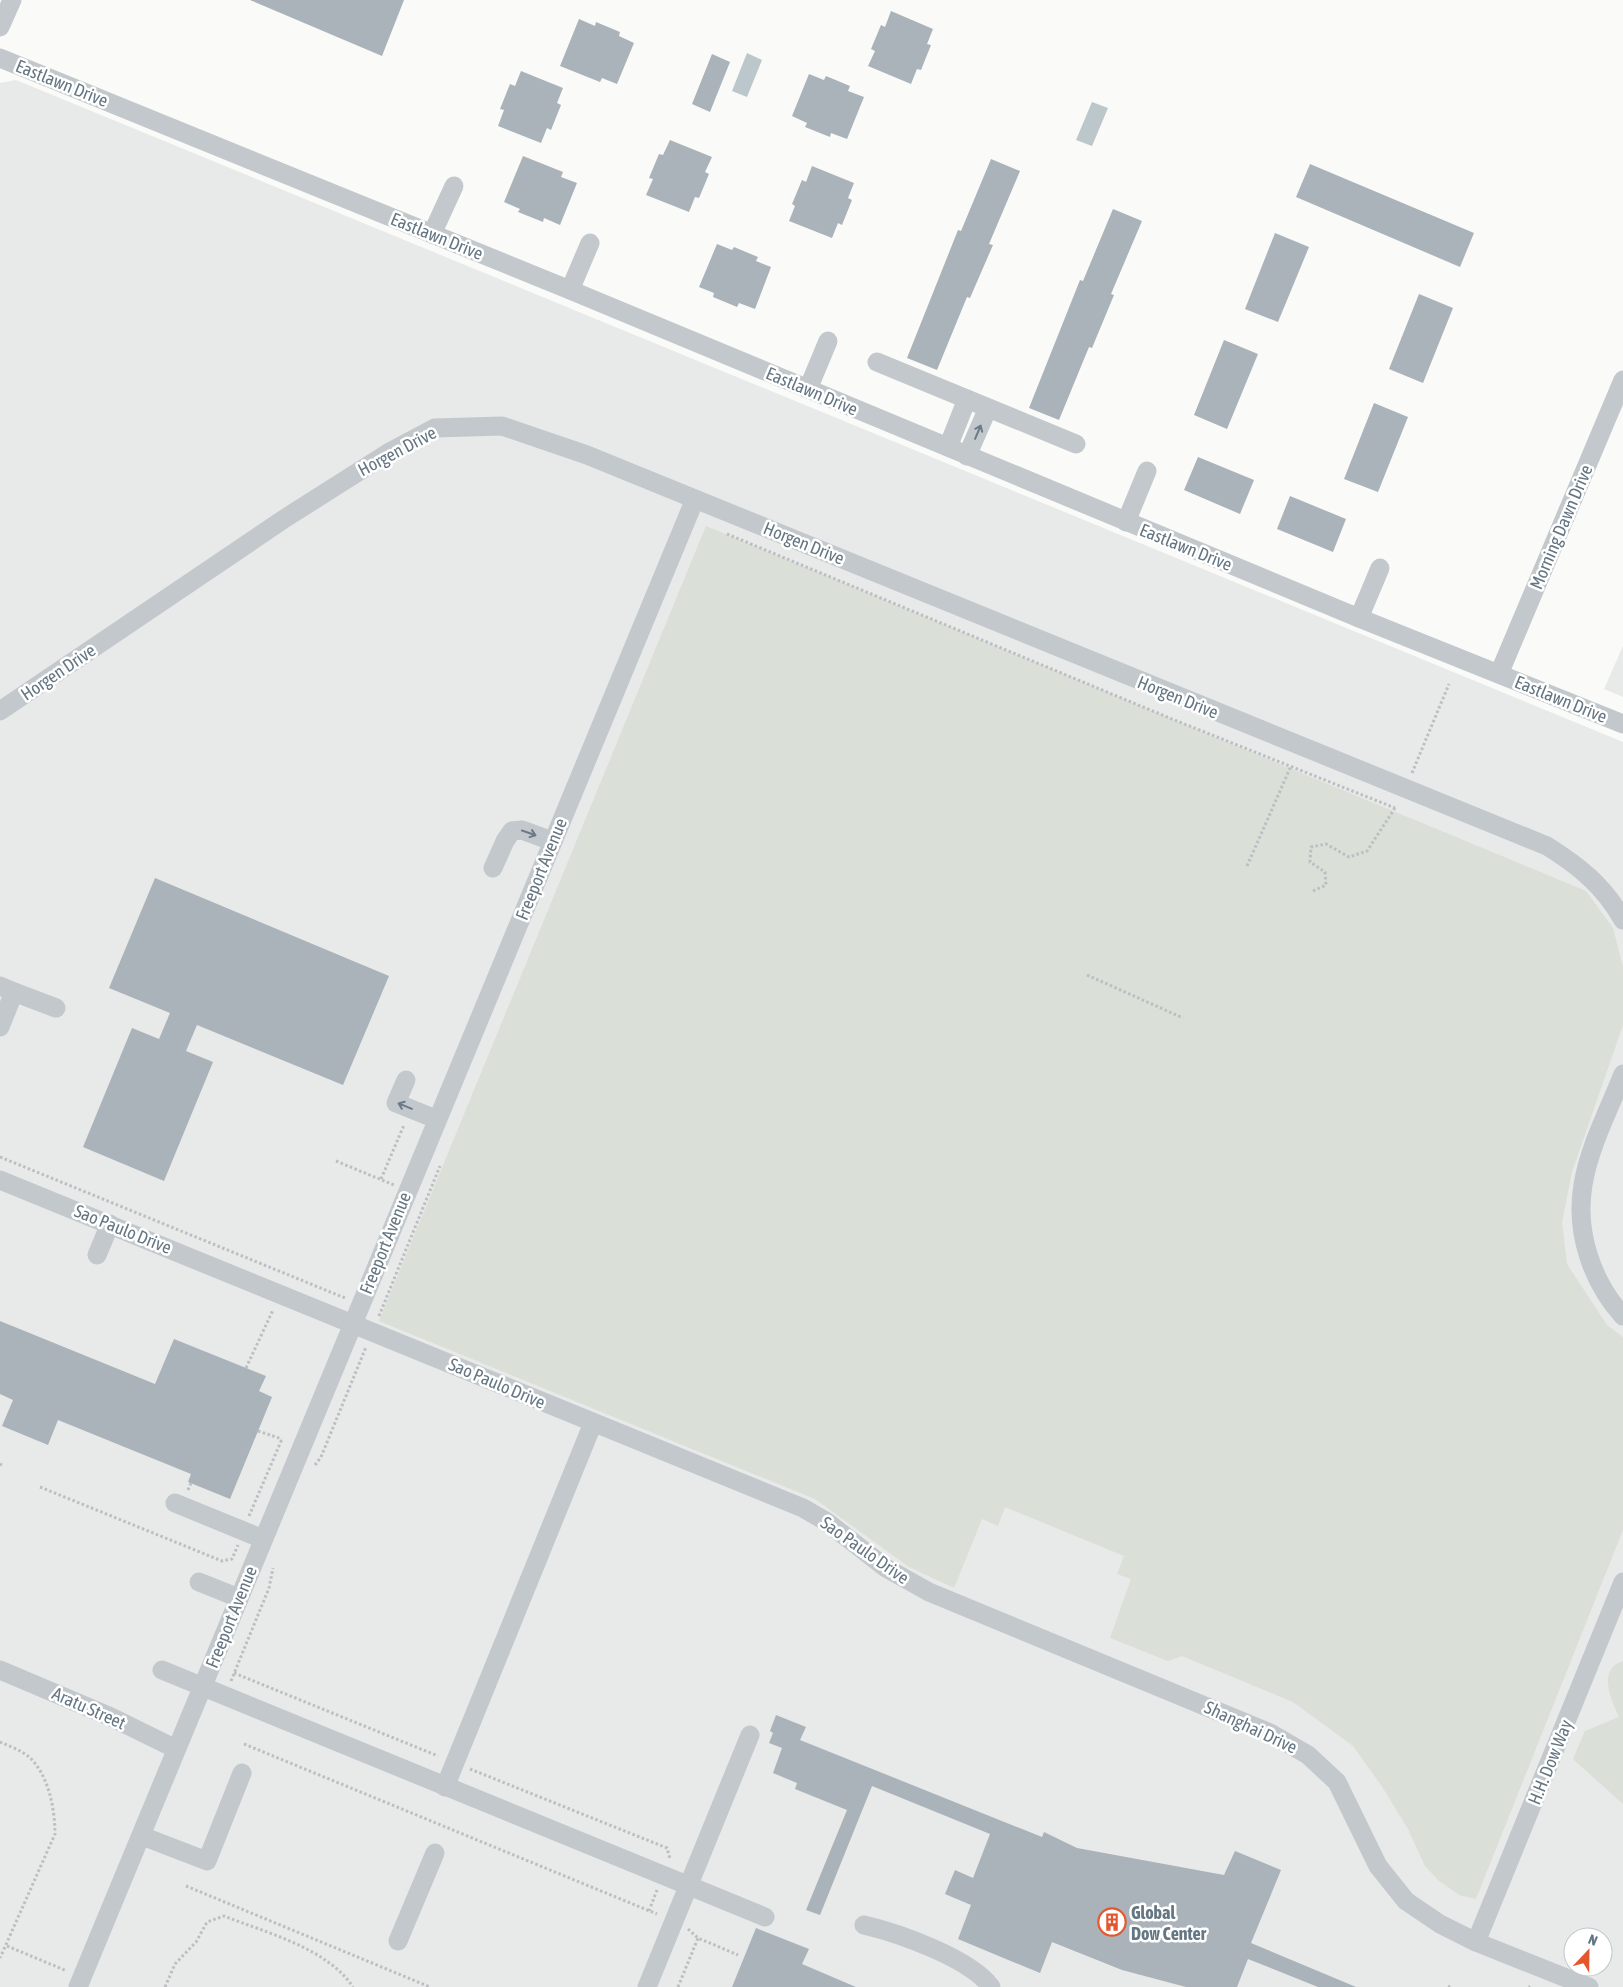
<svg xmlns="http://www.w3.org/2000/svg" width="1623" height="1987" font-family="'Asap Condensed',sans-serif">
  <style>
    .built { fill: #e8e9e9; fill-rule: evenodd }
    .green { fill: #dadfd7 }
    .water { fill: #bbc7cb }
    .building { fill: #aab3b9 }
    .lines { fill: none; stroke-linecap: round; stroke-linejoin: round }
    .path { stroke: #bbbfc2; stroke-width: 3; stroke-dasharray: 2.5 2.5; stroke-linecap: butt }
    .minor { stroke: #c3c8cc; stroke-width: 19 }
    .oneway { stroke: #6a7a87 }
    .labels { text-anchor: middle; dominant-baseline: central; stroke-width: 5; stroke-linejoin: round; paint-order: stroke }
    .street-label { font-size: 18px; fill: #657683; stroke: #fff }
    .poi-label { font-size: 18px; font-weight: bold; fill: #657683; stroke: #fff; text-anchor: start }
  </style>
  <rect width="100%" height="100%" fill="#fafaf8"/>
  <g class="built">
    <path d="M 16,80 L 1623,742 L 1623,1987 L 0,1987 L 0,83 ZM 1573,1937 L 1603,1937 L 1603,1967 L 1573,1967 Z"/>
    <polygon points="1623,646 1623,697 1604,689"/>
  </g>
  <g class="green">
    <polygon points="706,526 1586,891 1613,928 1623,967 1623,1025 1572,1172 1562,1222 1567,1264 1607,1325 1623,1337 1623,1530 1476,1899 1459,1895 1438,1880 1425,1866 1408,1829 1381,1785 1353,1746 1293,1702 1182,1656 1168,1661 1110,1638 1131,1579 1117,1574 1124,1556 1005,1507 998,1526 982,1519 954,1588 909,1567 815,1499 379,1321"/>
    <path d="M 1623,1661 L 1623,1804 L 1573,1759 L 1585,1731 L 1619,1717 C 1611,1700 1597,1669 1623,1661 Z"/>
  </g>
  <g class="water">
    <polygon points="747,53 762,60 747,97 732,91"/>
    <polygon points="1092,102 1108,108 1092,146 1076,140"/>
  </g>
  <g class="building">
    <polygon points="250,0 404,0 382,56"/>
    <polygon points="891,11 933,29 927,44 931,45 921,70 917,69 911,84 868,66 875,51 871,49 881,25 885,27"/>
    <polygon points="579,19 595,26 596,22 620,32 619,36 634,43 617,84 602,78 600,82 560,66"/>
    <polygon points="712,54 730,62 710,112 692,104"/>
    <polygon points="521,71 563,88 557,103 561,105 551,130 547,128 541,143 498,126 504,110 500,109 510,84 515,86"/>
    <polygon points="809,74 824,80 826,76 850,86 848,91 864,97 847,139 831,133 830,137 805,127 807,123 792,116"/>
    <polygon points="670,140 712,157 705,172 709,174 699,198 695,197 689,212 646,195 653,179 649,178 659,154 663,155"/>
    <polygon points="523,156 563,172 561,177 577,183 560,225 544,218 543,222 518,212 520,209 504,202"/>
    <polygon points="991,159 1020,171 989,244 993,245 970,298 967,297 937,370 907,358 958,230 961,231"/>
    <polygon points="1310,164 1474,233 1460,267 1296,197"/>
    <polygon points="812,166 854,183 848,198 852,200 842,225 838,223 832,238 789,221 795,206 792,204 802,180 806,182"/>
    <polygon points="1113,209 1142,221 1111,294 1114,295 1092,348 1089,347 1059,420 1029,408 1080,280 1083,281"/>
    <polygon points="1275,233 1309,247 1278,322 1245,309"/>
    <polygon points="717,244 732,250 734,247 758,257 756,261 771,267 755,309 739,303 737,307 713,297 714,293 699,287"/>
    <polygon points="1419,294 1453,308 1423,383 1389,369"/>
    <polygon points="1224,340 1258,354 1227,429 1194,415"/>
    <polygon points="1374,403 1408,417 1378,492 1344,479"/>
    <polygon points="1198,457 1254,480 1240,514 1184,490"/>
    <polygon points="1290,496 1346,519 1333,552 1277,529"/>
    <polygon points="155,878 389,976 343,1085 197,1025 186,1051 213,1062 164,1181 83,1147 132,1028 159,1039 170,1013 109,988"/>
    <polygon points="0,1321 155,1384 174,1339 266,1376 259,1391 272,1397 230,1499 188,1482 191,1474 58,1420 48,1445 2,1426 13,1400 0,1394"/>
    <polygon points="776,1715 806,1727 800,1740 1042,1837 1044,1832 1077,1848 1224,1875 1235,1851 1281,1870 1251,1943 1356,1987 1318,1987 1248,1959 1237,1987 1186,1987 1122,1970 1052,1942 1040,1973 958,1939 971,1905 945,1894 955,1870 973,1878 990,1834 872,1786 820,1915 806,1910 847,1810 795,1789 797,1783 773,1773 782,1748 769,1743 773,1733 770,1731"/>
    <polygon points="756,1928 809,1949 802,1964 856,1987 732,1987"/>
  </g>
  <g class="lines">
    <g class="path">
      <polyline points="727,534 1172,719 1395,808"/>
      <polyline points="1412,773 1449,684"/>
      <polyline points="1247,866 1291,766"/>
      <polyline points="1313,891 1326,885 1325,872 1310,862 1311,847 1326,844 1349,857 1367,851 1395,808"/>
      <polyline points="1087,975 1183,1018"/>
      <polyline points="0,1157 345,1298"/>
      <polyline points="336,1161 394,1185"/>
      <polyline points="381,1179 404,1125"/>
      <polyline points="379,1316 440,1166"/>
      <polyline points="246,1368 273,1310"/>
      <polyline points="258,1431 282,1439"/>
      <polyline points="0,1464 2,1465"/>
      <polyline points="315,1465 321,1457 366,1347"/>
      <polyline points="40,1487 222,1561 232,1559 238,1545"/>
      <polyline points="188,1490 191,1483"/>
      <polyline points="249,1516 282,1439"/>
      <polyline points="234,1673 438,1756"/>
      <polyline points="231,1681 269,1588 273,1568"/>
      <path d="M 0,1742 C 9,1746 20,1750 28,1756 C 48,1773 55,1808 55,1834 L 0,1958"/>
      <polyline points="244,1744 657,1914"/>
      <polyline points="470,1769 667,1848 670,1859"/>
      <polyline points="186,1886 430,1987"/>
      <polyline points="649,1911 657,1890"/>
      <polyline points="688,1929 698,1938 738,1955"/>
      <polyline points="7,1946 67,1971"/>
      <polyline points="1448,1986 1450,1987"/>
      <path d="M 165,1987 L 175,1964 L 196,1942 L 207,1922 L 224,1916 C 267,1933 327,1948 353,1987"/>
      <polyline points="678,1987 698,1938"/>
      <polyline points="1529,1987 1530,1986"/>
    </g>
    <g class="minor">
      <polyline points="0,27 12,0"/>
      <polyline points="0,58 570,290 1359,618 1623,724"/>
      <polyline points="432,234 454,186"/>
      <polyline points="570,290 590,243"/>
      <polyline points="877,362 1076,444"/>
      <polyline points="808,389 828,341"/>
      <polyline points="948,447 967,399"/>
      <polyline points="967,456 988,408"/>
      <polyline points="1126,522 1147,471"/>
      <polyline points="1359,618 1380,568"/>
      <polyline points="1499,674 1623,380"/>
      <path d="M 0,711 L 287,517 L 388,453 L 435,428 L 502,426 L 587,455 L 1547,846 C 1579,866 1604,886 1623,920"/>
      <polyline points="493,868 505,841 512,831 522,830 552,841"/>
      <polyline points="0,986 14,992 0,1027"/>
      <polyline points="14,992 56,1008"/>
      <path d="M 1623,1074 C 1609,1110 1589,1147 1583,1185 C 1575,1232 1592,1282 1623,1316"/>
      <polyline points="406,1080 396,1103 436,1119"/>
      <polyline points="0,1180 803,1508 827,1522 886,1568 929,1592 1270,1733 1308,1755 1337,1782 1378,1866 1406,1901 1440,1924 1476,1942 1589,1987"/>
      <polyline points="97,1255 110,1224"/>
      <polyline points="175,1503 263,1539"/>
      <polyline points="199,1582 239,1598"/>
      <polyline points="0,1670 111,1717 176,1749"/>
      <polyline points="162,1670 765,1917"/>
      <polyline points="445,1787 593,1423"/>
      <polyline points="142,1836 207,1861 242,1773"/>
      <path d="M 864,1925 C 898,1933 970,1958 991,1987"/>
      <polyline points="398,1941 435,1853"/>
      <polyline points="1476,1942 1623,1582"/>
      <polyline points="78,1987 695,499"/>
      <polyline points="647,1987 750,1735"/>
    </g>
  </g>
  <defs><path id="oneway-shaft" d="M-6 0H5M1.5-3L5.5 0L1.5 3" fill="none" stroke-width="1.6" stroke-linecap="round" stroke-linejoin="round" transform="scale(1.25)"/></defs>
  <g class="oneway">
    <use href="#oneway-shaft" transform="translate(978 432) rotate(-67)"/>
    <use href="#oneway-shaft" transform="translate(529 833) rotate(19)"/>
    <use href="#oneway-shaft" transform="translate(405 1106) rotate(-158)"/>
  </g>
  <defs>
    <g id="building-ring" transform="scale(1.4375)"><circle r="9.5" fill="#fff" stroke="#e4572e" stroke-width="1.5"/><path d="M-4-6H4V6H1V3H-1V6H-4ZM-2.5-4.3h1.7v1.8h-1.7ZM.8-4.3h1.7v1.8H.8ZM-2.5-1h1.7V.8h-1.7ZM.8-1h1.7V.8H.8Z" fill="#e4572e"/></g>
  </defs>
  <g fill-rule="evenodd">
    <use href="#building-ring" x="1112" y="1922"/>
  </g>
  <g class="labels">
    <g class="street-label">
      <text transform="translate(62 83) rotate(22)">Eastlawn Drive</text>
      <text transform="translate(437 236) rotate(22)">Eastlawn Drive</text>
      <text transform="translate(812 391) rotate(23)">Eastlawn Drive</text>
      <text transform="translate(397 451) rotate(-28)">Horgen Drive</text>
      <text transform="translate(1561 527) rotate(-67)">Morning Dawn Drive</text>
      <text transform="translate(804 543) rotate(22)">Horgen Drive</text>
      <text transform="translate(1186 547) rotate(22)">Eastlawn Drive</text>
      <text transform="translate(58 672) rotate(-34)">Horgen Drive</text>
      <text transform="translate(1178 697) rotate(22)">Horgen Drive</text>
      <text transform="translate(1561 699) rotate(22)">Eastlawn Drive</text>
      <text transform="translate(541 869) rotate(-68)">Freeport Avenue</text>
      <text transform="translate(123 1229) rotate(22)">Sao Paulo Drive</text>
      <text transform="translate(385 1243) rotate(-68)">Freeport Avenue</text>
      <text transform="translate(497 1383) rotate(23)">Sao Paulo Drive</text>
      <text transform="translate(865 1550) rotate(35)">Sao Paulo Drive</text>
      <text transform="translate(231 1617) rotate(-68)">Freeport Avenue</text>
      <text transform="translate(89 1708) rotate(24)">Aratu Street</text>
      <text transform="translate(1251 1727) rotate(25)">Shanghai Drive</text>
      <text transform="translate(1550 1762) rotate(-68)">H.H. Dow Way</text>
    </g>
    <g class="poi-label">
      <text x="1131" y="1912">Global<tspan x="1131" dy="21">Dow Center</tspan></text>
    </g>
  </g>
  <g transform="translate(1588 1952) rotate(22)"><circle r="24" fill="#ffffff" stroke="#c1c8cd"/>
  <path d="M0-4L9 19L0 12L-9 19Z" fill="#e4572e"/>
  <text y="-8" font-size="14" font-weight="bold" text-anchor="middle" fill="#657683">N</text>
  </g>
</svg>
